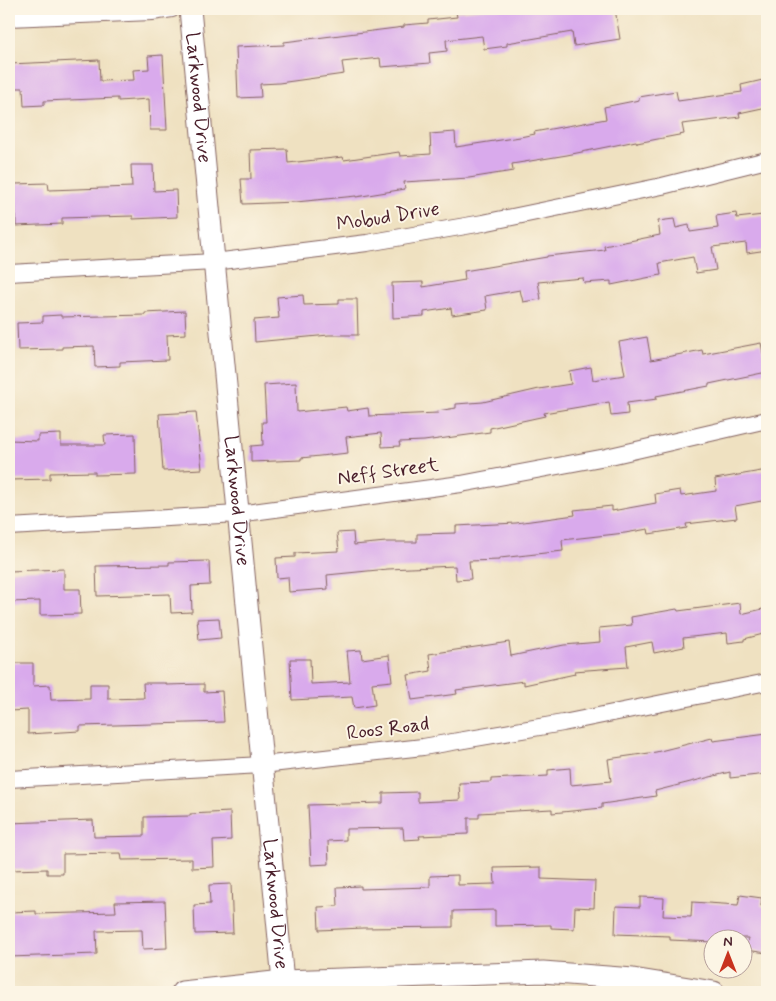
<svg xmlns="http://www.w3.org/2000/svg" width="776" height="1001" font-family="Mynerve,sans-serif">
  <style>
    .building { fill: #d9aaec }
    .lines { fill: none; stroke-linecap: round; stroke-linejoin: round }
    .minor-casing { stroke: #846360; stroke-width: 18 }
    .tertiary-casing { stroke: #846360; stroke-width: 23 }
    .minor { stroke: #fff; stroke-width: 16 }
    .tertiary { stroke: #fff; stroke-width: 21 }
    .labels { text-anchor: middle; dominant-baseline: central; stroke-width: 4; stroke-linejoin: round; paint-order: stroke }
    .street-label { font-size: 20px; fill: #4a1f2b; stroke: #fcf5e5 }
  </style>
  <rect width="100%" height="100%" fill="#fcf5e5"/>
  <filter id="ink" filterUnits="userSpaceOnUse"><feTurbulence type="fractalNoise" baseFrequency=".02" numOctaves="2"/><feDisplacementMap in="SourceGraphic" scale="10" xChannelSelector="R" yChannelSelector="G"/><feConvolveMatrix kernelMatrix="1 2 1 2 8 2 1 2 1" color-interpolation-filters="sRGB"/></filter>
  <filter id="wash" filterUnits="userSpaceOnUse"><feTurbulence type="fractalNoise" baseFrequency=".0096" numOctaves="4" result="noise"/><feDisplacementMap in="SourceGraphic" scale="20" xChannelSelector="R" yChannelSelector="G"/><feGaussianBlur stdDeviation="1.12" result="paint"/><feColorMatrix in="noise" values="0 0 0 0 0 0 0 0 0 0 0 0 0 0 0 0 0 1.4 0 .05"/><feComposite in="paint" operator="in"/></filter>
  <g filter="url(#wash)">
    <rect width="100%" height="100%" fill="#efe1c1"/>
    <g id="blocks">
      <g class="building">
        <polygon points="487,9 615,9 620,39 574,46 572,32 507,43 507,46 484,49 482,36 446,40 447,51 429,53 430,63 381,67 380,58 342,62 344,74 279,83 260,84 261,97 238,98 236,47 284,45 284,42 404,27 404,25 428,23 428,20 457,17 456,12"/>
        <polygon points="163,55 167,130 150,130 149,99 118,101 118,98 44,101 44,105 24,106 23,88 9,88 9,64 99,60 100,81 134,80 133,70 149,69 148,56"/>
        <polygon points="767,79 767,107 739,113 740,117 682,124 684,134 637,143 636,141 567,155 512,164 513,171 469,178 404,182 405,189 356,197 356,196 296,202 243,204 241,179 251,179 250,150 287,149 288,163 343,157 344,160 399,152 400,156 431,154 430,134 455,132 456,147 520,137 535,134 534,132 606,119 604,107 639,100 639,97 676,91 678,101 742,92 741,85"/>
        <polygon points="131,165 153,165 154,191 176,190 177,217 133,219 133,216 62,218 62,224 16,226 15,184 48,183 49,190 132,187"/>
        <polygon points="736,213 737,218 763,215 767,250 747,253 746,243 712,247 716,270 696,273 693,257 659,263 661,275 611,285 611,281 584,283 583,278 538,282 541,299 523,302 520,290 485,296 487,310 452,315 451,308 424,312 424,316 393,318 392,283 423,282 423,287 465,280 464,271 547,257 547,256 605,250 604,246 660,235 658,221 674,219 676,228 689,225 690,232 718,228 716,216"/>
        <polygon points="303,295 304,305 339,304 339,299 357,299 358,335 329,335 255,342 254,320 279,318 277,297"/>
        <polygon points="185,311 186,334 167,335 168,360 120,362 120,366 95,367 94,346 62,347 62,349 18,350 17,323 43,322 43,316 61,315 61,317 145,315 145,313"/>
        <polygon points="647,337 651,360 702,350 703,354 761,343 767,372 709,384 709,386 656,396 657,399 627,403 628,414 611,416 609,402 544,413 545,416 490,428 490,432 424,441 399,442 400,446 382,447 381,433 346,437 348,453 301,458 301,460 251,462 251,446 263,445 262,422 266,422 264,385 296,383 297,412 346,407 347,411 368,408 369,416 438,413 437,411 456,408 456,404 483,402 539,389 571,384 569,371 591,367 593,380 625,375 619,342"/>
        <polygon points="196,412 202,469 163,471 159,414"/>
        <polygon points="61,434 61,445 105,445 104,435 135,434 136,474 95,475 95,472 50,473 50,479 11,480 11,469 9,469 9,440 38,441 38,435"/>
        <polygon points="767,470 767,500 735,506 737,518 686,524 687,528 649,534 648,529 625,533 562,540 563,551 500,558 500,560 469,561 471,579 456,580 455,566 388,569 327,575 328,589 289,592 288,577 277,578 276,558 295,557 295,553 339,551 337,533 353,532 354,545 386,542 417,542 417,534 456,533 456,526 516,523 575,515 574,510 612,506 612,511 656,503 655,494 680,490 681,496 716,491 715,479"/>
        <polygon points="209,561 210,585 191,586 192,612 171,613 170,594 97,596 96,566 169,565 169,562"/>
        <polygon points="64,569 64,589 80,589 81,614 40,615 40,601 9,602 9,571"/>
        <polygon points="740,603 741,614 767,608 767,633 744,639 744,641 728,643 727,633 683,638 684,647 654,653 652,642 626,647 628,667 574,671 575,674 524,685 524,681 456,690 457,694 412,700 408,675 431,671 429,654 509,642 511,656 564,645 600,642 599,628 632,625 631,617 677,609 678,611"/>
        <polygon points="219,618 221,638 199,640 197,619"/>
        <polygon points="361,650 362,659 389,655 392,681 372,683 375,705 354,708 352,697 292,700 290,659 310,659 311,684 350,682 347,651"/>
        <polygon points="9,663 33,663 33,686 50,685 51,700 90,699 90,684 108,684 108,699 144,698 143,683 166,683 166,685 204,684 204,692 222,691 224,722 80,726 80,731 28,734 28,710 9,711"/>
        <polygon points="767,734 767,774 730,778 730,772 655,791 656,796 602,804 602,808 552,813 552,809 479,813 479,818 468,818 468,834 419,836 420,839 404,840 403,828 346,829 346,840 328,841 329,864 311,865 308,805 383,803 383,793 418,792 418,802 460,800 459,783 491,782 491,779 548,776 548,770 570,768 571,785 611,781 608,759 656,752 712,738 713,741"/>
        <polygon points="230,812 231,840 213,841 214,867 192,868 192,859 122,860 121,853 63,854 63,874 47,874 47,869 9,870 9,823 93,820 94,837 144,836 144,817 190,816 190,814"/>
        <polygon points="541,867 541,879 595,881 594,908 575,907 574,929 551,928 551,925 495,926 495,910 453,911 453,927 363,928 319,930 318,907 338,906 337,887 361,886 361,889 430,887 430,876 458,875 458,885 495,884 494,868"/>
        <polygon points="231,884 233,933 195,934 194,905 210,904 209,885"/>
        <polygon points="740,895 762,898 761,906 767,907 767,953 746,950 748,938 714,938 714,942 670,940 670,936 615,934 616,906 640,907 640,897 664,898 663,916 691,917 692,902 738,905"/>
        <polygon points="165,901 167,948 143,949 142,930 96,931 97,954 9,957 9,912 36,911 36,914 116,912 115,902"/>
      </g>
    </g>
  </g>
  <g filter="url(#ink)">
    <use href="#blocks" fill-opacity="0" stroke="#846360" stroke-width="1"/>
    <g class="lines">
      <g class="minor-casing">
        <g id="minor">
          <polyline points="9,18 152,12 172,9"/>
          <polyline points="9,273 214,262 367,243 483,223 662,186 767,160"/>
          <polyline points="9,527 238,514 461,484 606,457 767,420"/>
          <polyline points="9,779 262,765 423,747 563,723 767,682"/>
        </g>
      </g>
      <g class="tertiary-casing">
        <g id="tertiary">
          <path id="s1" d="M 190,9 L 283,981"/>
          <polyline points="182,992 283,981 543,972 633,979 714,992"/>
        </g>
      </g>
      <use href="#minor" class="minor"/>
      <use href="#tertiary" class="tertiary"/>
    </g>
  </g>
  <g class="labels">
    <g class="street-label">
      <text stroke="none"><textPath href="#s1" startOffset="89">Larkwood Drive</textPath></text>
      <text transform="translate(388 217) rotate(-9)">Mobud Drive</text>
      <text transform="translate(388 472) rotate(-8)">Neff Street</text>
      <text stroke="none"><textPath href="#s1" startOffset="494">Larkwood Drive</textPath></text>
      <text transform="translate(388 729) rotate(-7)">Roos Road</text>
      <text stroke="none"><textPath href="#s1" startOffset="899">Larkwood Drive</textPath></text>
    </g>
  </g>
  <rect width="776" height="1001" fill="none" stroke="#fcf5e5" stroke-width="30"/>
  <g transform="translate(728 954)"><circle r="24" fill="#fcf5e5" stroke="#b59f9b"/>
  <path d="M0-4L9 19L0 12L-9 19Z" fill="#c8321e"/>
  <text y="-8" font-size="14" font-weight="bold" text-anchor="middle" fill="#4a1f2b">N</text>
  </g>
</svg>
